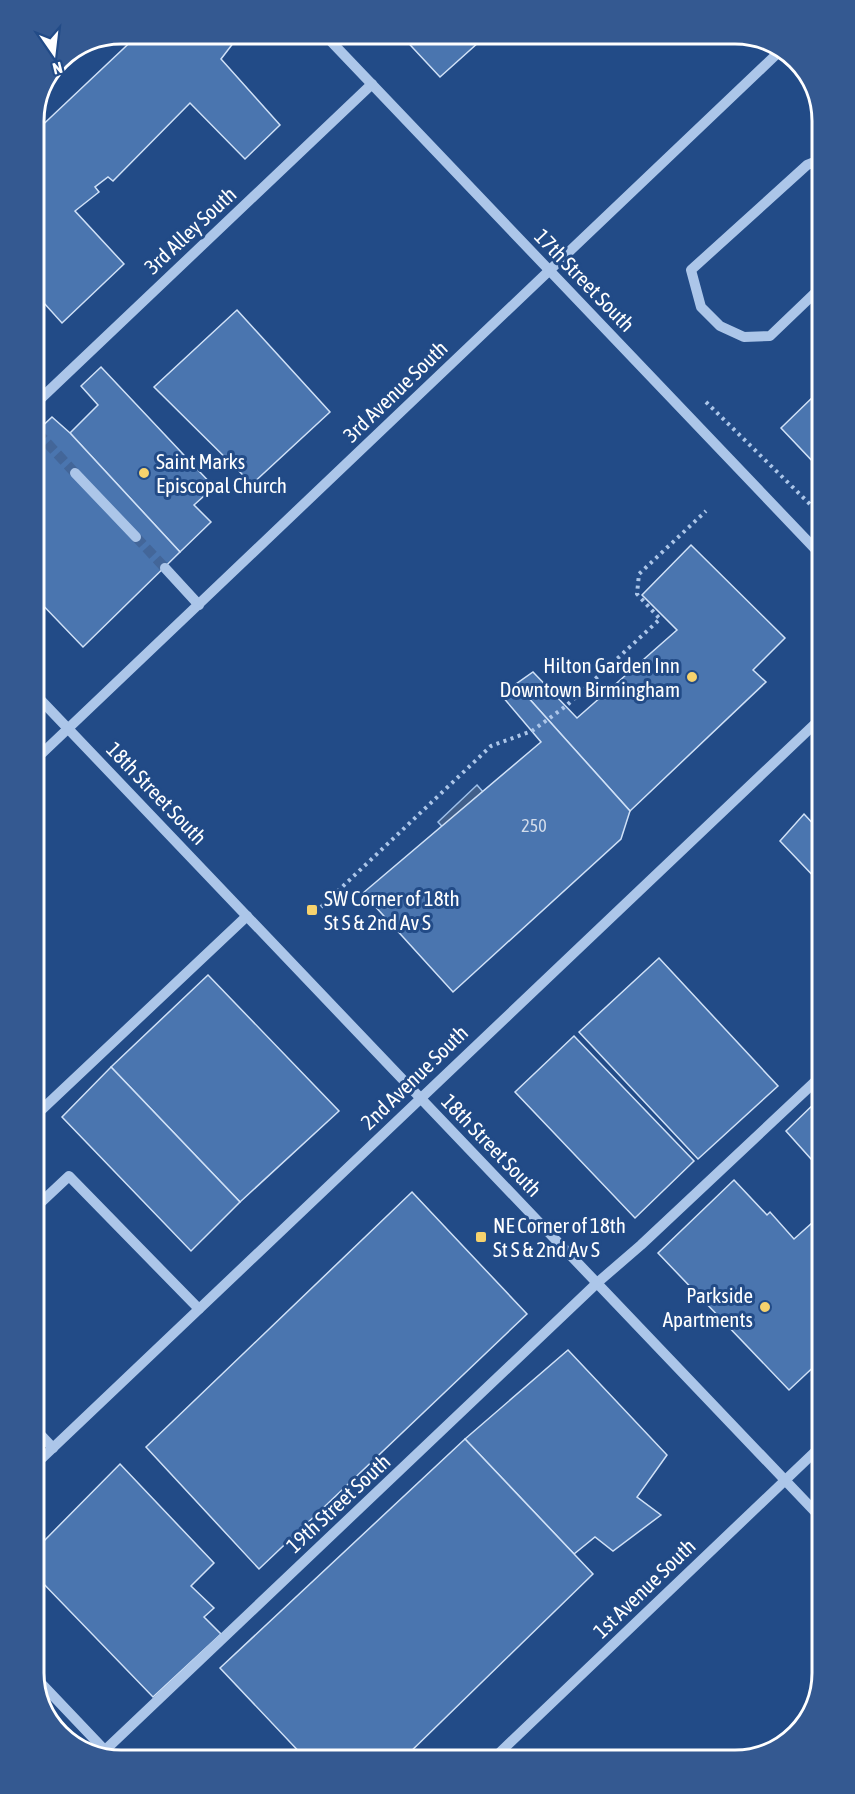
<svg xmlns="http://www.w3.org/2000/svg" width="855" height="1794" font-family="'Asap Condensed',sans-serif">
  <style>
    .water { fill: #415f8a; stroke: #9fc1eb; stroke-width: 1.5 }
    .building { fill: #4a75af; stroke: #d0e1f7; stroke-width: 1.5 }
    .lines { fill: none; stroke-linecap: round; stroke-linejoin: round }
    .minor-tunnel { stroke: #436699; stroke-width: 10; stroke-dasharray: 10 5; stroke-linecap: butt }
    .path { stroke: #acc6e9; stroke-width: 4; stroke-dasharray: 3 4.5; stroke-linecap: butt }
    .minor { stroke: #acc6e9; stroke-width: 10 }
    .poi-dot { fill: #f6d26d; stroke: #224b87; stroke-width: 2 }
    .labels { text-anchor: middle; dominant-baseline: central; stroke-width: 6; stroke-linejoin: round; paint-order: stroke }
    .number-label { font-size: 18px; fill: #d2dceb }
    .street-label { font-size: 21px; fill: #fff; stroke: #224b87 }
    .poi-label { font-size: 21px; fill: #fff; stroke: #224b87; text-anchor: start }
    .rim { fill: none; stroke: #fff; stroke-width: 3 }
  </style>
  <rect width="100%" height="100%" fill="#224b87"/>
  <polygon class="water" points="477,785 490,800 451,836 438,822"/>
  <g class="building">
    <polygon points="140,33 241,33 221,59 280,125 245,159 190,103 113,181 108,177 95,187 99,192 75,211 124,264 62,323 34,292 33,134"/>
    <polygon points="399,33 489,33 440,77"/>
    <polygon points="237,310 330,412 252,484 154,387"/>
    <polygon points="101,367 214,487 194,505 211,522 180,552 70,433 98,405 81,386"/>
    <polygon points="818,392 818,467 781,428"/>
    <polygon points="52,417 70,433 180,552 83,647 35,597 34,434"/>
    <polygon points="691,545 785,638 753,670 766,682 630,811 516,684 533,672 577,718 677,630 642,595"/>
    <polygon points="516,684 630,811 621,839 453,992 363,893 541,742 502,696"/>
    <polygon points="804,814 819,830 820,883 780,841"/>
    <polygon points="659,958 778,1086 698,1159 579,1032"/>
    <polygon points="208,975 339,1111 240,1202 111,1067"/>
    <polygon points="574,1036 694,1161 635,1218 515,1092"/>
    <polygon points="111,1067 240,1202 191,1251 62,1117"/>
    <polygon points="820,1098 820,1169 786,1131"/>
    <polygon points="734,1180 767,1215 770,1212 794,1239 821,1215 821,1360 789,1390 658,1253"/>
    <polygon points="412,1192 527,1314 259,1569 146,1447"/>
    <polygon points="568,1350 667,1455 637,1497 661,1515 613,1551 595,1537 574,1554 465,1439"/>
    <polygon points="465,1439 593,1574 403,1759 306,1759 220,1668"/>
    <polygon points="120,1464 214,1563 191,1586 214,1608 204,1617 221,1634 153,1697 37,1577 37,1548"/>
  </g>
  <g class="lines">
    <g class="minor-tunnel">
      <polyline points="37,432 75,473"/>
      <polyline points="136,537 165,568"/>
    </g>
    <g class="path">
      <polyline points="706,402 819,513"/>
      <polyline points="321,907 491,746 532,731 566,706 660,619 637,594 639,574 706,511"/>
    </g>
    <g class="minor">
      <polyline points="323,33 819,553"/>
      <polyline points="817,161 807,165 691,270 701,307 720,326 744,337 770,336 818,290"/>
      <polyline points="34,405 372,84"/>
      <polyline points="34,429 37,432"/>
      <polyline points="75,473 136,537"/>
      <polyline points="165,568 199,605"/>
      <polyline points="35,694 822,1519"/>
      <polyline points="35,760 782,49"/>
      <polyline points="36,1115 247,916"/>
      <polyline points="36,1207 69,1176 199,1309"/>
      <polyline points="37,1431 53,1448"/>
      <polyline points="37,1463 819,720"/>
      <polyline points="38,1680 115,1761"/>
      <polyline points="100,1755 597,1283 641,1245 820,1077"/>
      <polyline points="494,1758 821,1446"/>
    </g>
  </g>
  <g class="poi-dot">
    <circle cx="144" cy="473" r="6"/>
    <circle cx="692" cy="677" r="6"/>
    <rect x="306" y="904" width="12" height="12" rx="3"/>
    <rect x="475" y="1231" width="12" height="12" rx="3"/>
    <circle cx="765" cy="1307" r="6"/>
  </g>
  <g class="labels">
    <g class="number-label">
      <text x="534" y="825">250</text>
    </g>
    <g class="street-label">
      <text transform="translate(190 230) rotate(-43)">3rd Alley South</text>
      <text transform="translate(585 280) rotate(46)">17th Street South</text>
      <text transform="translate(395 391) rotate(-44)">3rd Avenue South</text>
      <text transform="translate(157 793) rotate(46)">18th Street South</text>
      <text transform="translate(414 1077) rotate(-44)">2nd Avenue South</text>
      <text transform="translate(492 1145) rotate(46)">18th Street South</text>
      <text transform="translate(338 1503) rotate(-43)">19th Street South</text>
      <text transform="translate(644 1588) rotate(-44)">1st Avenue South</text>
    </g>
    <g class="poi-label">
      <text x="156" y="461">Saint Marks<tspan x="156" dy="24">Episcopal Church</tspan></text>
      <text x="680" y="665" text-anchor="end">Hilton Garden Inn<tspan x="680" dy="24">Downtown Birmingham</tspan></text>
      <text x="324" y="898">SW Corner of 18th<tspan x="324" dy="24">St S &amp; 2nd Av S</tspan></text>
      <text x="493" y="1225">NE Corner of 18th<tspan x="493" dy="24">St S &amp; 2nd Av S</tspan></text>
      <text x="753" y="1295" text-anchor="end">Parkside<tspan x="753" dy="24">Apartments</tspan></text>
    </g>
  </g>
  <path d="M0 0H855V1794H0ZM121 44H735A77 77 0 0 1 812 121V1673A77 77 0 0 1 735 1750H121A77 77 0 0 1 44 1673V121A77 77 0 0 1 121 44Z" fill="#345991" fill-rule="evenodd"/>
  <path class="rim" d="M121 44H735A77 77 0 0 1 812 121V1673A77 77 0 0 1 735 1750H121A77 77 0 0 1 44 1673V121A77 77 0 0 1 121 44Z"/>
  <g transform="translate(54 54) rotate(166)" stroke="#224b87" stroke-width="4.5" paint-order="stroke">
  <path d="M0-4.5L10 22L0 15L-10 22Z" fill="#ffffff"/>
  <text y="-9" font-size="16" font-weight="bold" text-anchor="middle" fill="#ffffff">N</text>
  </g>
</svg>
